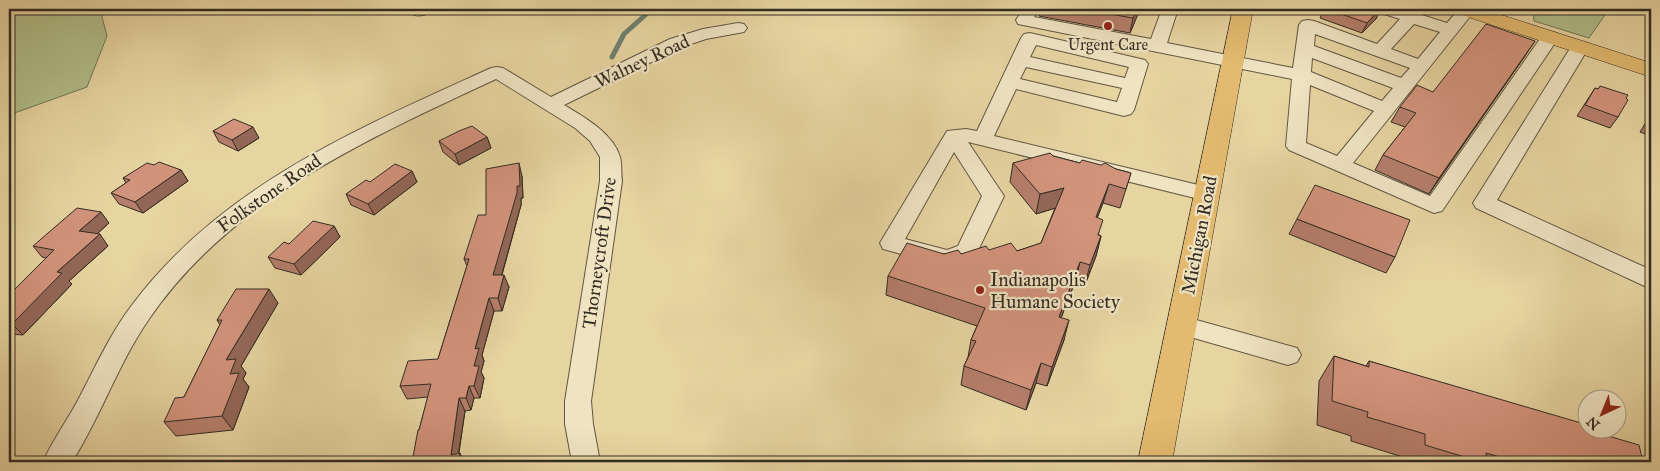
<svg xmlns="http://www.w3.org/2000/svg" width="1660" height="471" font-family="'IM FELL Great Primer',serif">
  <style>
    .green { fill: #b1bd88; stroke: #727455 }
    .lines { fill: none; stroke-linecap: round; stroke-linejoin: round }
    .stream { stroke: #6e806f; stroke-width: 5 }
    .minor-casing { stroke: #605642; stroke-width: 2 }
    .major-casing { stroke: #332c22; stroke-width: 1 }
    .minor { fill: #efe3c2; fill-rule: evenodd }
    .major { fill: #e3ba70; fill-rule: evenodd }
    .wall { fill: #b57e6b; stroke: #332c22 }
    .shaded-wall { fill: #936757; stroke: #332c22 }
    .building { fill: #d2937c; stroke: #332c22 }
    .poi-dot { fill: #8f2418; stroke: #efe3c2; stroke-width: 2 }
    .labels { text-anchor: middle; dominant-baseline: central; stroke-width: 4.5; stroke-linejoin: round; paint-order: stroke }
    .far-poi-label { font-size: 16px; fill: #332c22; stroke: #efe3c2 }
    .street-label { font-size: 19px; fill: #332c22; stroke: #efe3c2 }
    .poi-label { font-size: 19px; fill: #332c22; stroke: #efe3c2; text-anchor: start }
  </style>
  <rect width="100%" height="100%" fill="#e6d4a1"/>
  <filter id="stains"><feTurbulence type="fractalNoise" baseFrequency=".004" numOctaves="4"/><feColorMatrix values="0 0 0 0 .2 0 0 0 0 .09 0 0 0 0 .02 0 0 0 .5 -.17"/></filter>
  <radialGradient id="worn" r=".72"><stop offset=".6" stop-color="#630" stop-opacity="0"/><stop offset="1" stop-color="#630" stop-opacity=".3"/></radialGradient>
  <g class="green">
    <polygon points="9,9 100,9 107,36 87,87 9,115"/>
    <polygon points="1533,9 1609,9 1589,38 1534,21"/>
  </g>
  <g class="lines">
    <polyline class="stream" points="612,57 624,34 652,9"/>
    <g class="minor-casing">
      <g id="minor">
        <path d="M 408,9 L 425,9 L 426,11 L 424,15 C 416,16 412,16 408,9 Z"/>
        <path d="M 1023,9 L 1039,9 L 1034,17 L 1151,39 L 1162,9 L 1178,9 L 1167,43 L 1293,68 L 1299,25 L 1302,21 L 1308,20 L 1314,21 L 1377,44 L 1400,19 L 1381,13 L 1379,9 L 1403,9 L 1447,23 L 1459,9 L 1476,9 L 1353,163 L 1430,196 L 1544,33 L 1550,32 L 1556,33 L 1559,37 L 1442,211 L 1434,213 L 1289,150 L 1286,146 L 1292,79 L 1018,24 L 1016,20 ZM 1414,24 L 1440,32 L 1418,59 L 1391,49 ZM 1315,34 L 1410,68 L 1401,78 L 1314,46 ZM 1312,58 L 1393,88 L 1382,101 L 1311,72 ZM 1310,85 L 1374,111 L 1337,156 L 1306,143 Z"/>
        <path d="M 738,23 L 744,24 L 747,28 L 744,32 L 706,39 L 682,47 L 564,105 C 584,117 613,133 620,157 C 622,164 621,174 622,181 L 591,401 L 593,424 L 600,462 L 572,462 L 565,424 L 565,401 L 600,181 L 600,157 L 590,141 L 575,128 L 496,79 C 368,139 232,198 149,319 C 118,364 101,416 72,462 L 43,462 C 52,441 67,421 78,400 C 95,368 110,334 132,305 C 222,185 359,128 491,68 L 497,67 L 503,68 L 551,97 L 670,39 L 703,29 Z"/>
        <path d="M 1030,33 L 1145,60 L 1148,64 L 1134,110 L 1131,114 L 1124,116 L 1016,89 L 994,136 L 1215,189 L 1218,194 L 1215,199 L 1207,201 L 968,142 L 1004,196 L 975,257 L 948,267 L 883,249 L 880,243 L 947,131 L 966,129 L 977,131 L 1021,38 L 1024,34 ZM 1036,45 L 1129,67 L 1125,78 L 1030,57 ZM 1026,67 L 1122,88 L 1117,102 L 1020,79 ZM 954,152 L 982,196 L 958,246 L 947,250 L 905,239 Z"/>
        <polygon points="1580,42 1586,43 1589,47 1497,200 1651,270 1651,289 1476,208 1473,203 1571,47 1574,43"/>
        <polygon points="1182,316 1297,348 1301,355 1297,362 1288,365 1173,332 1170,325 1173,318"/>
      </g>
    </g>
    <g class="major-casing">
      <g id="major">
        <polygon points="1233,9 1253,9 1172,462 1138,462"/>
        <polygon points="1453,9 1483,9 1651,63 1651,77 1456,13"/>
      </g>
    </g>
    <use href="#minor" class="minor"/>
    <use href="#major" class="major"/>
  </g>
  <g class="wall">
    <polygon points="1040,9 1140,9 1130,33 1039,16"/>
    <polygon points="1324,9 1380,9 1376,19 1362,33 1320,18"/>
    <polygon points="1525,56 1429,194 1375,170 1383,155 1405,127 1391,122 1400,107 1433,92"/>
    <polygon points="1595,88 1626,98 1618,117 1610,128 1577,116"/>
    <polygon points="1651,114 1651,136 1640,132"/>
    <polygon points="213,131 259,138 238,151 219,142"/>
    <polygon points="487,137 491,148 459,165 443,152 439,141"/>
    <polygon points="1053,156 1080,163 1116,169 1131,173 1120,208 1103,203 1097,218 1099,236 1101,236 1096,256 1085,285 1075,282 1061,318 1064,340 1047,386 1036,383 1026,410 961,385 964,366 968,357 971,340 977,326 886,295 888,276 944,254 961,254 989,250 1017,251 1041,243 1055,208 1036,214 1010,182 1013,163"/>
    <polygon points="154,165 181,170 188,181 143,213 119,204 111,193 126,183 123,178"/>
    <polygon points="412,171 417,182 374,215 351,205 346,194 370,182"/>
    <polygon points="522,176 523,198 521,198 521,205 502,275 509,287 502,311 494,311 482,355 484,361 481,372 484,378 480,398 474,398 471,410 465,411 459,453 464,462 419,430 428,397 407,399 400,386 438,359 467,266 464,259 486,215"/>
    <polygon points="1297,219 1395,257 1386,273 1289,234"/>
    <polygon points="109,223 97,234 108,246 69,281 72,284 23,335 9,334 9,295 46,258 42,257 33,246"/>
    <polygon points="334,226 340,237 301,275 275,268 268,257 289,244"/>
    <polygon points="278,303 241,366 246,373 243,379 249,387 233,430 176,436 164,422 184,397 220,325 217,320"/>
    <polygon points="1334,356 1366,366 1369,361 1598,433 1643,462 1406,462 1406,458 1351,441 1351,436 1317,425 1319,381"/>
  </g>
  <g class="shaded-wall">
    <polygon points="1137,9 1140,9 1130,33 1133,18"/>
    <polygon points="1380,9 1376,19 1362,33 1367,23"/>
    <polygon points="1535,41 1525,56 1429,194 1439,178"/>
    <polygon points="253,127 259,138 238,151 232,140"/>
    <polygon points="487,137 491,148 459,165 455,154"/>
    <polygon points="519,163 522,176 523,198 521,198 521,205 498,288 493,275"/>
    <polygon points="181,170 188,181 143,213 135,202"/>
    <polygon points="412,171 417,182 374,215 368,204"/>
    <polygon points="1109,184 1103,203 1090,237 1096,217"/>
    <polygon points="1064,188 1059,207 1036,214 1040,194"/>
    <polygon points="101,212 109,223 88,242 79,231"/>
    <polygon points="334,226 340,237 301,275 294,264"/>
    <polygon points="100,234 108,246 69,281 72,284 23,335 12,324 57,272"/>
    <polygon points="1101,236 1096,256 1085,285 1090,265"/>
    <polygon points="1080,262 1075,282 1054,336 1059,317"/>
    <polygon points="504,275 509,287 502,311 498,298"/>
    <polygon points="269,289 278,303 241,366 246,373 243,379 249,387 233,430 222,416 230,374 226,360"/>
    <polygon points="489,298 494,311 482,355 484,361 481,372 484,378 480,398 474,386 475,349"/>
    <polygon points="1069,320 1064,340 1047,386 1052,367"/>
    <polygon points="1041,363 1036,383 1026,410 1031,390"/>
    <polygon points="469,386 474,398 471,410 466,398"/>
    <polygon points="459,398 465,411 457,462 451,455"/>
    <polygon points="460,453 464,462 458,462"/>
  </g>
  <g class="building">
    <polygon points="1081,9 1137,9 1133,18"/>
    <polygon points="1327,9 1380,9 1367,23"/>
    <polygon points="1486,24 1535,41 1439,178 1383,155 1416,113 1400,107 1417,85 1433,92"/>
    <polygon points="1600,86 1628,95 1626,98 1628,100 1618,117 1585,105 1595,88 1598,89"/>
    <polygon points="234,119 253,127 232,140 213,131"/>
    <polygon points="472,126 487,137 455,154 439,141 459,131"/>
    <polygon points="1050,153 1053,156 1080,163 1082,160 1101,165 1105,163 1116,169 1131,173 1126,189 1109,184 1096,217 1103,220 1098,235 1101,236 1090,265 1080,262 1059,317 1069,320 1052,367 1041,363 1031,390 964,366 976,341 971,340 985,308 888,276 907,243 944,254 958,250 961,254 986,246 989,250 1011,243 1017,251 1041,243 1064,188 1040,194 1013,163"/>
    <polygon points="159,162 181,170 135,202 111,193 130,180 123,178 147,163 154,165"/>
    <polygon points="519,163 520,186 517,186 517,193 493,275 504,275 498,298 489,298 475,349 479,348 474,366 479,366 474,386 469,386 466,398 459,398 451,455 460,453 458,462 412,462 418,430 419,430 431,384 400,386 408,361 438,359 469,259 464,259 478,215 486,215 486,169"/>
    <polygon points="395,164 412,171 368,204 346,194 366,180 370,182"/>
    <polygon points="1315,185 1410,220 1395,257 1297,219"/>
    <polygon points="77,208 101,212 79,231 100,234 57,272 62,273 12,324 9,324 9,295 54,250 33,246"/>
    <polygon points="313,221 334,226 294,264 268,257 284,242 289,244"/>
    <polygon points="236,289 269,289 226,360 236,359 230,374 239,373 222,416 164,422 175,398 184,397 222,320 217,320"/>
    <polygon points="1334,356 1369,367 1369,361 1588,425 1588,428 1598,428 1598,433 1639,445 1643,462 1517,462 1486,453 1487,462 1481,462 1425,445 1425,434 1367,417 1368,412 1332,401"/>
    <polygon points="190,460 198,462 188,462"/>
  </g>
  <g class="poi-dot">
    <circle cx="1108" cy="26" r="5"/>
    <circle cx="980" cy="290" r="5"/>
  </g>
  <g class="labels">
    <g class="far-poi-label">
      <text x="1108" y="44">Urgent Care</text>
    </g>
    <g class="street-label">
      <text transform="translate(642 61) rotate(-25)">Walney Road</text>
      <text transform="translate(269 193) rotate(-35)">Folkstone Road</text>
      <text transform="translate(1199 235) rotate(-79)">Michigan Road</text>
      <text transform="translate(599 253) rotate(-82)">Thorneycroft Drive</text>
    </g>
    <g class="poi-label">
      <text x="990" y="279">Indianapolis<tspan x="990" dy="22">Humane Society</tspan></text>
    </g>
  </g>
  <rect width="1660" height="471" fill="none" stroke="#e6d4a1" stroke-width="30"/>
  <rect x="10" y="10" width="1640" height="451" fill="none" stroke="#332c22" stroke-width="2.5"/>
  <rect x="15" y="15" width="1630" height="441" fill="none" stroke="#332c22"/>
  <g transform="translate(1602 414) rotate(224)"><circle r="24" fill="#efe3c2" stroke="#a49a82"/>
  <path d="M0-4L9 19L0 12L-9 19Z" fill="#8f2418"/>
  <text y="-8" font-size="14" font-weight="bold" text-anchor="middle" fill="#332c22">N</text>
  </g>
  <rect width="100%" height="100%" filter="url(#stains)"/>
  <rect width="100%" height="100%" fill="url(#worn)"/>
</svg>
